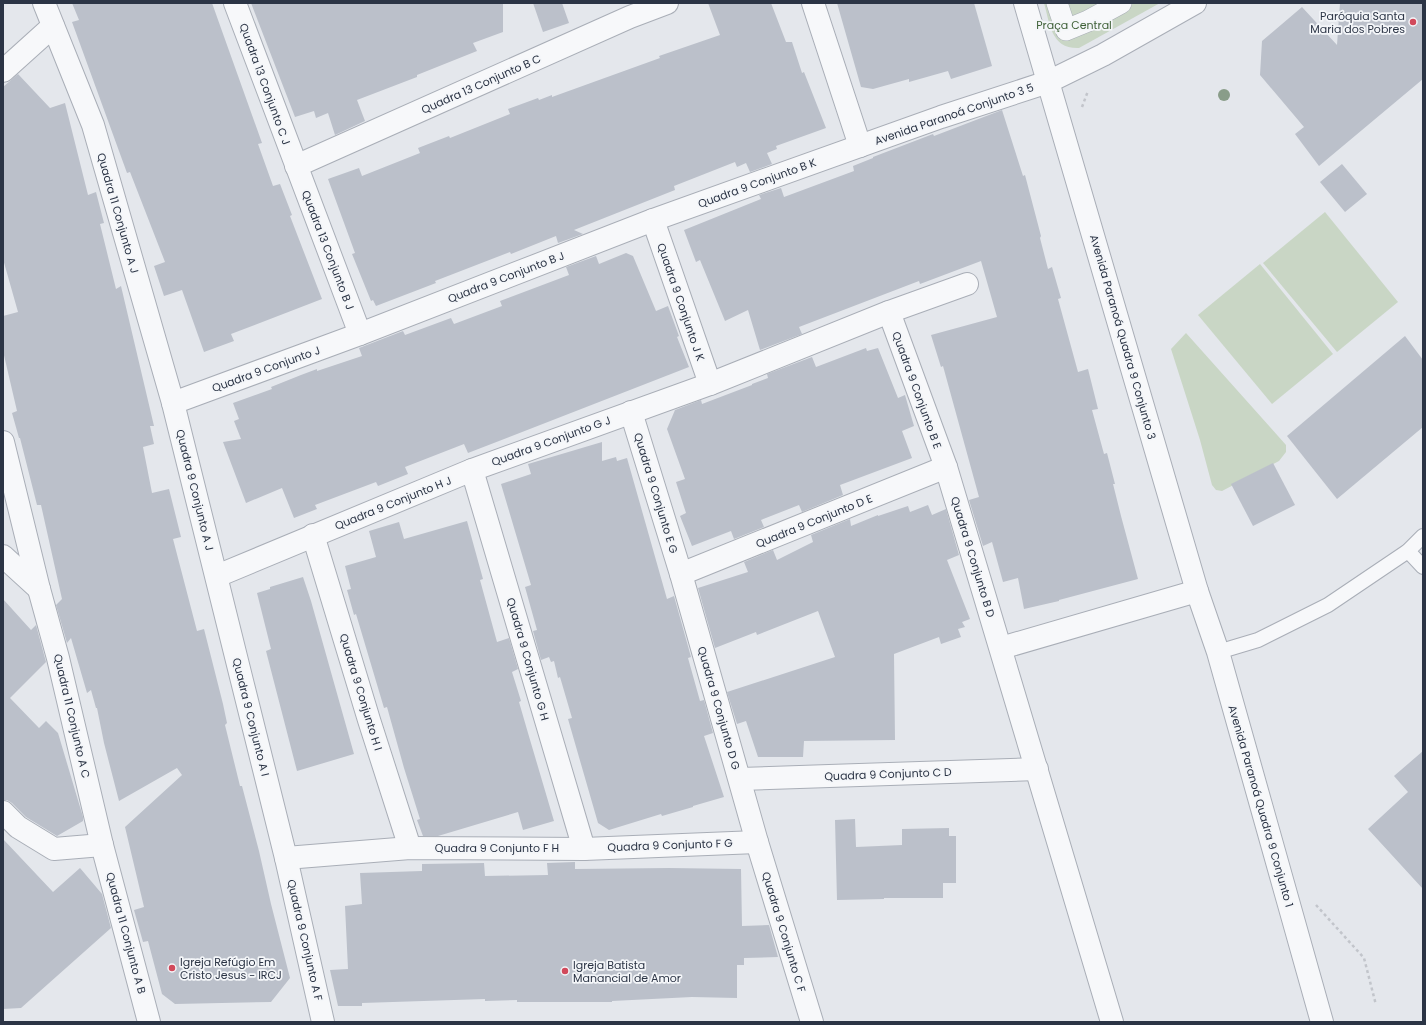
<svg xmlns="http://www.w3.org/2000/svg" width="1426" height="1025" font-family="Poppins,sans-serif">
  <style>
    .green { fill: #c9d6c5 }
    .building { fill: #bbc0ca }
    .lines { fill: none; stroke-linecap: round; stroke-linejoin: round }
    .service-casing { stroke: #a9aeb7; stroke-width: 16 }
    .pedestrian-casing { stroke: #a9aeb7; stroke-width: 22 }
    .minor-casing { stroke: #a9aeb7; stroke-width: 24 }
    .tertiary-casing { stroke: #a9aeb7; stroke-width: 24 }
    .path { stroke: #c2c5cb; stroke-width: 2.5; stroke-dasharray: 3 3; stroke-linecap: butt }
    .service { stroke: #f7f8fa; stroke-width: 14 }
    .pedestrian { stroke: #f7f8fa; stroke-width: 21 }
    .minor { stroke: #f7f8fa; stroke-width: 22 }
    .tertiary { stroke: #f7f8fa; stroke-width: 22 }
    .tree { fill: #899d89 }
    .poi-dot { fill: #d1495b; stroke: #f4f6f9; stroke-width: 1.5 }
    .labels { text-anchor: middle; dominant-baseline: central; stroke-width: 3.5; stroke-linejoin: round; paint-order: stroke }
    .poi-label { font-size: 11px; fill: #2b3445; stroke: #f4f6f9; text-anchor: start }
    .park-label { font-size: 11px; fill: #3f6138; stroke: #f4f6f9 }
    .street-label { font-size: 11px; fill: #2b3445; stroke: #f4f6f9 }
  </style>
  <rect width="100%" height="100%" fill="#e4e7ec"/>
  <g class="green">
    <path d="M 1044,3 L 1160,3 L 1079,48 C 1051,49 1050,24 1044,3 Z"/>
    <polygon points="1325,212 1398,302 1337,352 1263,263"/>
    <polygon points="1260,264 1333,354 1272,404 1198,315"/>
    <polygon points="1186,333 1286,445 1286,452 1279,461 1222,491 1216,490 1212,485 1200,440 1171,349"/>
  </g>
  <g class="building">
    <polygon points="72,3 212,3 262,143 258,144 273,186 280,184 292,215 290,216 322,299 231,334 234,341 204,352 182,290 164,296 154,266 165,262 130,172 127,173 72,22 79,20"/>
    <polygon points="251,3 503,3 503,32 473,43 477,51 417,75 417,77 357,100 365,121 335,135 328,113 316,118 314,111 295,117"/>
    <polygon points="533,3 562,3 569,23 543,32"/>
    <polygon points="708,3 771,3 786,42 792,42 802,73 804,72 826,128 776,146 777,149 767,153 772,164 750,172 746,163 737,167 735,162 674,186 675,190 574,230 583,234 558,243 556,236 511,254 510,252 435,281 436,283 376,306 373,300 371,301 352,254 355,253 328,179 359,168 362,176 420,153 418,148 449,136 450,138 510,114 508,109 538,98 539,100 552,95 552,97 660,58 659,56 720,35"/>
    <polygon points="837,3 974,3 992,66 951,79 948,71 909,82 909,79 873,89 861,87"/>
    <polygon points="1340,3 1423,3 1423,79 1319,166 1295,134 1304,127 1260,75 1262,41 1302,7 1337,45"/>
    <polygon points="18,74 50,108 65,103 88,195 96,192 104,223 100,224 116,289 121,286 154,426 150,426 154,444 143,447 152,493 169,489 181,537 173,539 197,631 204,629 223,704 227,723 225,725 240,786 242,786 259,851 271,904 290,978 271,1002 175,1004 162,994 148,941 143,942 134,910 144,907 125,827 182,775 177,768 119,801 104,743 97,708 96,708 91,690 87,693 71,638 67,643 56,605 62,599 41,505 37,505 20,438 19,438 12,413 17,411 3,351 3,316 18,312 3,259 3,87"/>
    <polygon points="1002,110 1023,176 1025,175 1041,236 1040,238 1048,269 1052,267 1061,298 1058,299 1078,372 1088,369 1098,409 1092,410 1104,454 1107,453 1115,484 1113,484 1121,516 1138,579 1059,600 1059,601 1024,609 1018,578 1003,582 992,542 983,546 969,500 979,497 943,366 941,367 931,335 997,317 981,261 920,284 919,281 799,327 802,334 760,350 748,310 725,321 700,260 696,262 684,230 761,199 759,195 781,188 784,197 854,171 853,166 873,158 873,157 933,134 934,136"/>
    <polygon points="1342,164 1367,194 1345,212 1320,182"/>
    <polygon points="626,253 633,256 656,311 668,306 679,336 677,337 689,367 468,453 464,444 405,467 408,474 378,486 376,482 315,505 317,509 294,518 282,488 246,503 223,442 241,439 234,421 239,419 233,403 272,389 271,387 301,375 317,369 317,371 362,356 359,348 403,331 405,335 451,318 454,324 502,306 500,301 569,275 566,267 596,256 599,264"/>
    <polygon points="1405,336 1423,360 1423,427 1337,499 1287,436"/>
    <polygon points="866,348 867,351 878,348 898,398 905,395 914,426 902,431 912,458 840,485 843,495 802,512 799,505 761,520 764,527 734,539 731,531 692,546 680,516 686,513 676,482 685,479 667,429 675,410 701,400 702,404 752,385 752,384 768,378 767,374 812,357 816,367"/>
    <polygon points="602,442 602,461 616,457 617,461 627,458 667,599 674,596 691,657 688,658 700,701 704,700 713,733 704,736 724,797 693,806 693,807 662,816 661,814 609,830 598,823 568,719 572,718 560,677 558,678 554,661 551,662 549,657 541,660 533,631 537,630 525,587 531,585 501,484 531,474 528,464"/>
    <polygon points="1273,463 1295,505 1253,526 1231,484"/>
    <polygon points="928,505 932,515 946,509 959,555 947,560 970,619 962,622 965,627 958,629 961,637 941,644 939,637 894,654 895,740 804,741 803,757 758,757 746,721 737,724 727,692 835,657 818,611 757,635 756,632 715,648 698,588 748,572 744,562 773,550 777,560 813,542 811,535 850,519 851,526 878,515 878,516 908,506 910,512"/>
    <polygon points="467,521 483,579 480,580 497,642 509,638 518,669 512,672 521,701 519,702 528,733 554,821 523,830 518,812 438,836 423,836 417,820 420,819 404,768 387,707 384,708 356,614 354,615 347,590 351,589 345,566 376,557 369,531 399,522 404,539"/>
    <polygon points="303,577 311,601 354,754 297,771 266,651 271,649 257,593 270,589 270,587"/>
    <polygon points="3,599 31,630 36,625 46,662 10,698 39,728 46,721 58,733 83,817 83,821 57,836 26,817 12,803 7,800 3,800"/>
    <polygon points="1423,751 1423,889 1368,829 1408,792 1394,776"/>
    <polygon points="855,819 856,847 902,845 902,829 949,828 949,836 956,836 956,883 943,883 943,898 884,898 884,899 837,900 835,820"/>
    <polygon points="3,839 53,892 80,868 102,894 111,928 21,1008 3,1009"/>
    <polygon points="575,862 575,869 669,868 741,869 742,926 769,925 778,957 744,958 744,965 737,965 737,998 692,997 612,1001 612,1002 517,1002 517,1000 485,1001 485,999 362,1003 362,1006 338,1006 330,970 348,969 345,906 362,904 360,873 422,871 422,864 484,863 485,876 548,875 547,863"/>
  </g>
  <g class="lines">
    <g class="service-casing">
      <g id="service">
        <polyline points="1408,551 1423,567"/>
        <polyline points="1218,652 1258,640 1328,605 1408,551 1423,536"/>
      </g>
    </g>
    <g class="pedestrian-casing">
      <polyline id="pedestrian" points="1057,3 1066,30 1088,21 1121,3"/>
    </g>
    <g class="minor-casing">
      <g id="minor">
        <polyline points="44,3 93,125 173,403 286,858 323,1022"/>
        <polyline points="235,3 360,334"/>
        <polyline points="813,3 860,146"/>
        <polyline points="3,71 53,26"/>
        <polyline points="296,166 630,17 667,3"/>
        <polyline points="653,220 710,384"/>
        <polyline points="889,312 946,467 1112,1022"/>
        <polyline points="173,403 360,334 653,220 941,117 1048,82 1103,55 1195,3"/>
        <polyline points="631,412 681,574 757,842 812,1022"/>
        <polyline points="3,442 39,589 58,658 102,845 149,1022"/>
        <polyline points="472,470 584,849"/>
        <polyline points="313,535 369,720 410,848"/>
        <polyline points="3,556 39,589"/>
        <polyline points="681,574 946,467"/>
        <polyline points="217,576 472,470 710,384 889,312 967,284"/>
        <polyline points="1001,648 1197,591"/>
        <polyline points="740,779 1037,769"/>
        <polyline points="3,812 18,827 54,849 102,845"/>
        <polyline points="286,858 410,848 584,849 757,842"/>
      </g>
    </g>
    <g class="tertiary-casing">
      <polyline id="tertiary" points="1025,3 1197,591 1218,652 1322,1022"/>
    </g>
    <g class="path">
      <polyline points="1082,107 1088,91"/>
      <polyline points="1316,905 1364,958 1376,1005"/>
    </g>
    <use href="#service" class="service"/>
    <use href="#pedestrian" class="pedestrian"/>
    <use href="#minor" class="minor"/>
    <use href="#tertiary" class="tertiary"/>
  </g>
  <circle class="tree" cx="1224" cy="95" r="6"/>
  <g class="poi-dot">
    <circle cx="1413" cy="22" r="4"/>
    <circle cx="172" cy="968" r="4"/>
    <circle cx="565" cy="971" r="4"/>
  </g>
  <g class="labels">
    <g class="poi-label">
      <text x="1405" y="16" text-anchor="end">Paróquia Santa<tspan x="1405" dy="13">Maria dos Pobres</tspan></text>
      <text x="180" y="962">Igreja Refúgio Em<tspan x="180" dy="13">Cristo Jesus - IRCJ</tspan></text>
      <text x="573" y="965">Igreja Batista<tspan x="573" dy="13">Manancial de Amor</tspan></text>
    </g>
    <g class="park-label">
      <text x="1074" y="25">Praça Central</text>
    </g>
    <g class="street-label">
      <text transform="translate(265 84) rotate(70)">Quadra 13 Conjunto C J</text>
      <text transform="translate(481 84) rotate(-24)">Quadra 13 Conjunto B C</text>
      <text transform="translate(954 114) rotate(-19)">Avenida Paranoá Conjunto 3 5</text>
      <text transform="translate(757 183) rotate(-20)">Quadra 9 Conjunto B K</text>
      <text transform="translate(118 213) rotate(74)">Quadra 11 Conjunto A J</text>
      <text transform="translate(328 250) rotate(69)">Quadra 13 Conjunto B J</text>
      <text transform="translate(506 277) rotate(-21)">Quadra 9 Conjunto B J</text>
      <text transform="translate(681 302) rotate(71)">Quadra 9 Conjunto J K</text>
      <text transform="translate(1123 337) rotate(74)">Avenida Paranoá Quadra 9 Conjunto 3</text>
      <text transform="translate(266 369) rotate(-20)">Quadra 9 Conjunto J</text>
      <text transform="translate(917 390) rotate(70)">Quadra 9 Conjunto B E</text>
      <text transform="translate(551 441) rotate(-20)">Quadra 9 Conjunto G J</text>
      <text transform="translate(195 490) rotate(76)">Quadra 9 Conjunto A J</text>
      <text transform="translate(656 493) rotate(73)">Quadra 9 Conjunto E G</text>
      <text transform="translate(393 503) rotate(-22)">Quadra 9 Conjunto H J</text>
      <text transform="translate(814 521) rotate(-22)">Quadra 9 Conjunto D E</text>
      <text transform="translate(973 557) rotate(73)">Quadra 9 Conjunto B D</text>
      <text transform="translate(528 659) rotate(74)">Quadra 9 Conjunto G H</text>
      <text transform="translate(361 692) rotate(73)">Quadra 9 Conjunto H I</text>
      <text transform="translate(719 708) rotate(74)">Quadra 9 Conjunto D G</text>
      <text transform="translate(72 716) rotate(77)">Quadra 11 Conjunto A C</text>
      <text transform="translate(251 717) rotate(76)">Quadra 9 Conjunto A I</text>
      <text transform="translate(888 774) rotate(-2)">Quadra 9 Conjunto C D</text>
      <text transform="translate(1261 806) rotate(74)">Avenida Paranoá Quadra 9 Conjunto 1</text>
      <text transform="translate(670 845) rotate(-2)">Quadra 9 Conjunto F G</text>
      <text x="497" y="848">Quadra 9 Conjunto F H</text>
      <text transform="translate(784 932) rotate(73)">Quadra 9 Conjunto C F</text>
      <text transform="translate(126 933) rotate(75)">Quadra 11 Conjunto A B</text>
      <text transform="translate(305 940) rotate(77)">Quadra 9 Conjunto A F</text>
    </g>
  </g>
  <rect width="1426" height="1025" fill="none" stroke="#2b3445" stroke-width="8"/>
</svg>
